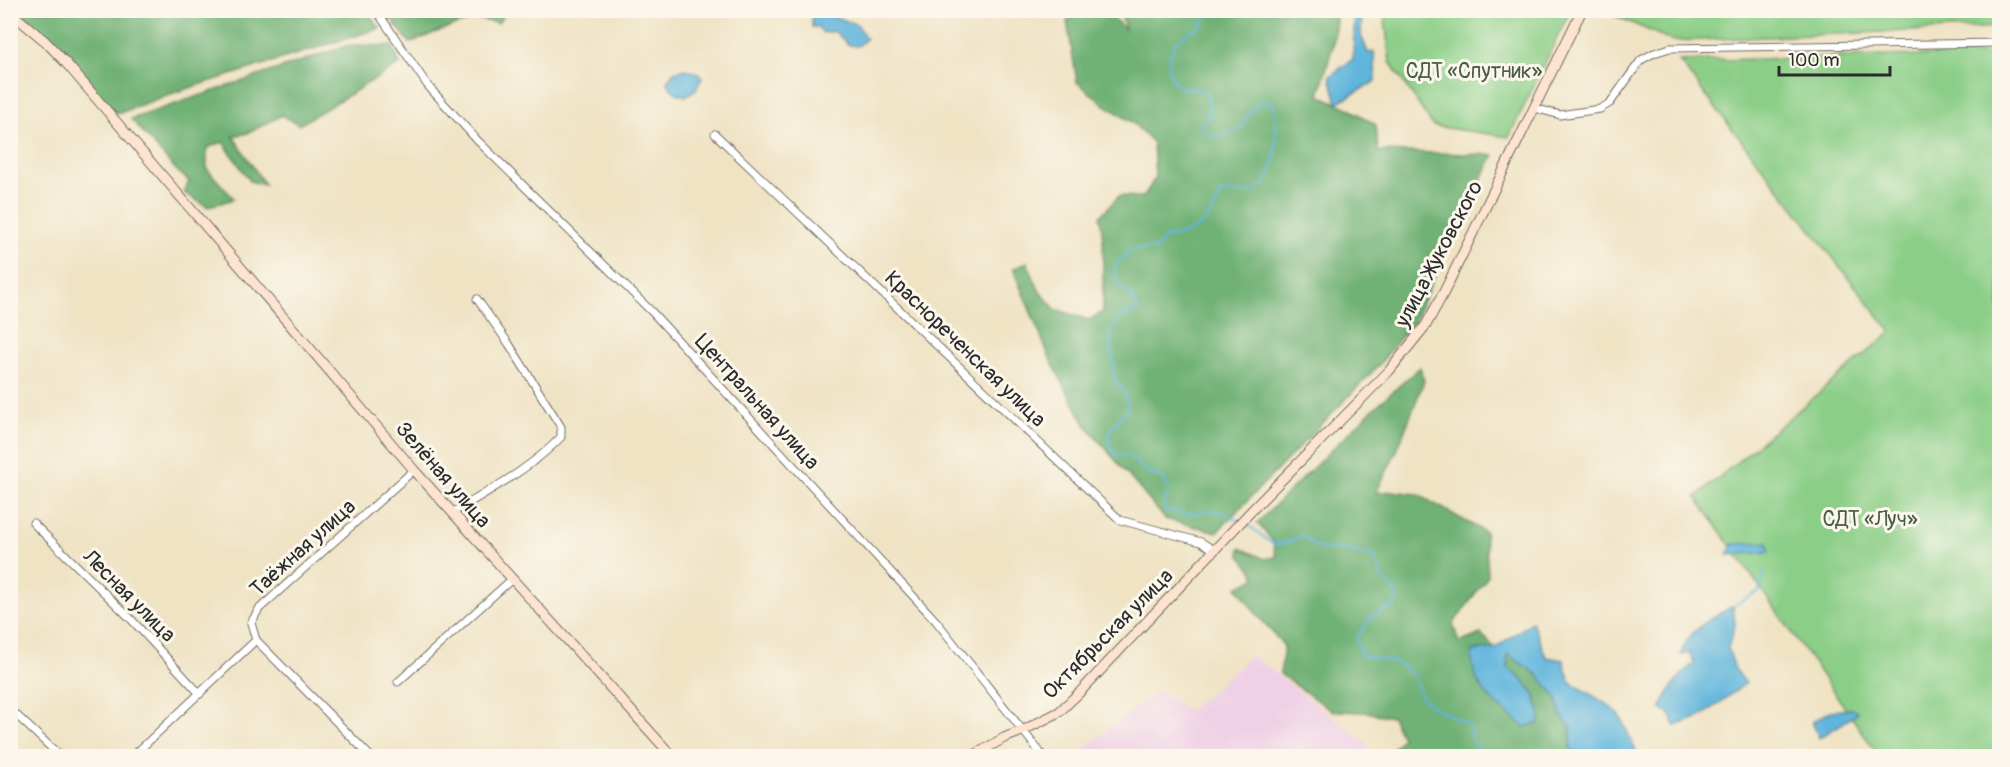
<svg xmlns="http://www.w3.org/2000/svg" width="2010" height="767" font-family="Pangolin,sans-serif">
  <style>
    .built { fill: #efd0e5 }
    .green { fill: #8bce87; stroke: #5b7c59; stroke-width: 1.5 }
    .forest { fill: #70b174; stroke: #4e6e50; stroke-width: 1.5 }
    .water { fill: #5fb5dc; stroke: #457084; stroke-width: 1.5 }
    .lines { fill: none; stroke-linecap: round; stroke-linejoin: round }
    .stream { stroke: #5fb5dc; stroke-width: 2 }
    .minor-casing { stroke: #706b61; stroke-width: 9 }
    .secondary-casing { stroke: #706b61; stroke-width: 11 }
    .minor { stroke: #fff; stroke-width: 7 }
    .secondary { stroke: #fde4d1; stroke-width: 9 }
    .labels { text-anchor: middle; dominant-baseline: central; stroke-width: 6; stroke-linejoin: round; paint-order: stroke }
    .park-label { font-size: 21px; fill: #485c47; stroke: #fbf7ec }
    .street-label { font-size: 21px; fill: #2b2b2b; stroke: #fbf7ec }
  </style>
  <rect width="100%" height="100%" fill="#fbf7ec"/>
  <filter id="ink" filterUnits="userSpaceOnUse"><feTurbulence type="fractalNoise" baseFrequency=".0167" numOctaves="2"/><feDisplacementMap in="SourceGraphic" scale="12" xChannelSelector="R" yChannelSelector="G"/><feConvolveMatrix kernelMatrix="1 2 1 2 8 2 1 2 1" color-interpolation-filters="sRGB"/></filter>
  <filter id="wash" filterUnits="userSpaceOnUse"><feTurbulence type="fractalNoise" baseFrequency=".008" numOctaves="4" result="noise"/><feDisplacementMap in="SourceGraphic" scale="24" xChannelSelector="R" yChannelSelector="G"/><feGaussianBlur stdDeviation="1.35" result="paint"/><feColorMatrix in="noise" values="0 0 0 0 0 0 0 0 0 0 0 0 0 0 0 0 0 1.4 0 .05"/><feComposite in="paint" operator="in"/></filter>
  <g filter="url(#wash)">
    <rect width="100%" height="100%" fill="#efe3c4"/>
    <polygon class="built" points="1252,655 1370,746 1361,756 1087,756 1082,750 1159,690 1189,711"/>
    <g class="green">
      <polygon points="1384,11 1384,10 1570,11 1509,137 1433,126 1390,62"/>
      <polygon points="1612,11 1999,10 2000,27 1673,41 1611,14"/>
      <polygon points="1999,53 1999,756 1879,756 1696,497 1891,332 1679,61"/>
    </g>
    <g class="forest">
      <polygon points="501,10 504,15 498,23 476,19 449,27 410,43 385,11"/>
      <polygon points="366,11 380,28 167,95 117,114 54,40 16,11"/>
      <polygon points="1086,11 1105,11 1125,29 1120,11 1337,11 1333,45 1319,95 1348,108 1376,125 1378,151 1494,155 1455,231 1414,321 1378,366 1217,532 1165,519 1085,424 1051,361 1013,269 1027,262 1039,290 1055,309 1089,320 1103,312 1103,240 1100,216 1119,196 1144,197 1155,178 1153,143 1133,123 1105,105 1077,82 1067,21"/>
      <polygon points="349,45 392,46 400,64 299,125 282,115 248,133 233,136 265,185 250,181 223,142 207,148 207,169 234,199 208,207 184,193 189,181 176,170 131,119"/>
      <path d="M 1420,367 L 1424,381 L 1398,448 L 1376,493 L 1391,491 L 1417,494 L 1485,532 L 1488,576 L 1453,624 L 1459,643 L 1481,634 L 1495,648 L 1472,651 L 1526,682 L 1508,668 L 1506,653 C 1523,665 1548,678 1556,698 C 1563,713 1558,713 1571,727 L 1571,750 L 1583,756 L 1372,756 L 1392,750 L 1402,738 L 1392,717 L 1364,712 L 1332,711 L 1280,674 L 1284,646 L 1254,611 L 1237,587 L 1256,578 L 1252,570 L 1240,556 L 1240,548 L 1265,559 L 1276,557 L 1273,541 L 1257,523 L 1372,410 Z"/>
    </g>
    <g class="water">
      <polygon points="1355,11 1362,11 1361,35 1368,53 1374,52 1376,81 1337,103 1330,76 1353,59"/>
      <polygon points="812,13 836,17 858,25 866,39 858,46 849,45 834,31 823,33 818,27 812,27"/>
      <path d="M 685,69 L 698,73 L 702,78 L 696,89 L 686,96 C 676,94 671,91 667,81 L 674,72 Z"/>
      <polygon points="1768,542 1769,552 1728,555 1732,544"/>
      <path d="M 1733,606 L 1735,625 L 1728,648 L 1735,669 L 1746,683 L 1702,716 L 1675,726 L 1671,715 L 1660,709 C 1669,690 1678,676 1694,663 L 1690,653 L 1681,655 C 1685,631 1713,617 1733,606 Z"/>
      <path d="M 1532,622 L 1546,657 L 1563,660 L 1570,682 L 1607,704 L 1620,716 L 1637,753 L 1649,756 L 1583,756 L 1571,750 L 1571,727 L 1561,716 L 1556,696 L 1537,674 L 1507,654 L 1508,668 C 1530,685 1539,694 1540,723 L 1524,727 C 1497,704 1470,690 1472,651 L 1495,648 Z"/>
      <polygon points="1851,709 1857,711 1854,716 1819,738 1812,722 1830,711"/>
    </g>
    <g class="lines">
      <g class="stream">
        <path d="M 1210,10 L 1199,27 L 1180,38 L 1175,43 L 1170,56 L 1168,69 L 1176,85 L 1184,88 L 1204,90 L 1209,102 L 1209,117 L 1200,125 L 1209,137 L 1225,134 L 1242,127 L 1250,112 L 1263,100 L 1274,106 C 1278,128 1280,185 1251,192 C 1241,194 1231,192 1222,192 C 1206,225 1202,231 1165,238 L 1156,249 C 1134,248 1127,249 1114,268 L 1118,285 L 1132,296 L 1138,310 L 1122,316 L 1110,332 L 1115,381 L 1124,391 L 1128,408 L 1111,429 L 1108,443 L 1115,454 L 1130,457 L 1145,470 L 1165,480 L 1169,490 L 1165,501 L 1165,510 C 1173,511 1181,514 1189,514 C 1215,511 1214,506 1239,521"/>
        <path d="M 1244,523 C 1274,540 1267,554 1303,535 L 1317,548 L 1348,550 L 1374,556 L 1382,578 L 1397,593 L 1394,607 L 1372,616 L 1356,638 L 1361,655 L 1398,663 L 1414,676 L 1419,694 L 1431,706 L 1469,725 L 1473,743 L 1487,756"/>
        <polyline points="1733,606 1759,591 1765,571"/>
      </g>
    </g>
  </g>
  <g filter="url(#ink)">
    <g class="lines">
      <g class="minor-casing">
        <g id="minor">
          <polyline points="376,10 428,86 477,140 652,312 936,621 1043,756"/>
          <polyline points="1535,108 1560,115 1600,109 1610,103 1641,60 1654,53 1670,48 2000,43"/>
          <polyline points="715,134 1120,520 1201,542 1214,550"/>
          <path d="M 452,513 C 487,492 533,467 561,437 L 561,427 L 509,344 L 477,299"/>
          <polyline points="33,523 130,618 200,694"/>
          <polyline points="256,640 370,756"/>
          <polyline points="398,682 512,579"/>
          <polyline points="10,709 60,756"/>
          <polyline points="133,756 256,640 251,623 259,609 414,470"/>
        </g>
      </g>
      <g class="secondary-casing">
        <g id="secondary">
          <polyline points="10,12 45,41 66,63 414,470 672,756"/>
          <polyline points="973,756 1004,738 1022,731 1059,712 1080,692 1255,507 1389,371 1426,325 1443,294 1582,10"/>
        </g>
      </g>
      <use href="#minor" class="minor"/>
      <use href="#secondary" class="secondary"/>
    </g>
  </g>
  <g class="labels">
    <g class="park-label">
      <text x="1474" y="71">СДТ «Спутник»</text>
      <text x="1870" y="519">СДТ «Луч»</text>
    </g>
    <g class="street-label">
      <text transform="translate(1439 254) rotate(-62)">улица Жуковского</text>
      <text transform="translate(965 349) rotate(44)">Краснореченская улица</text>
      <text transform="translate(757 402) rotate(48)">Центральная улица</text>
      <text transform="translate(443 475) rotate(49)">Зелёная улица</text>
      <text transform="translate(303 548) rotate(-42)">Таёжная улица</text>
      <text transform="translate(129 596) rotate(45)">Лесная улица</text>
      <text transform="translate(1108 634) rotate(-45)">Октябрьская улица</text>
    </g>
  </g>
  <rect width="2010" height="767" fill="none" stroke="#fbf7ec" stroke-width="36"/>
  <path d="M1779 66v9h111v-9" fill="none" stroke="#2b2b2b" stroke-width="3"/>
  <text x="1788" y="66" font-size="18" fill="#2b2b2b" stroke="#fbf7ec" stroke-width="4.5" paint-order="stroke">100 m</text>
</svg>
